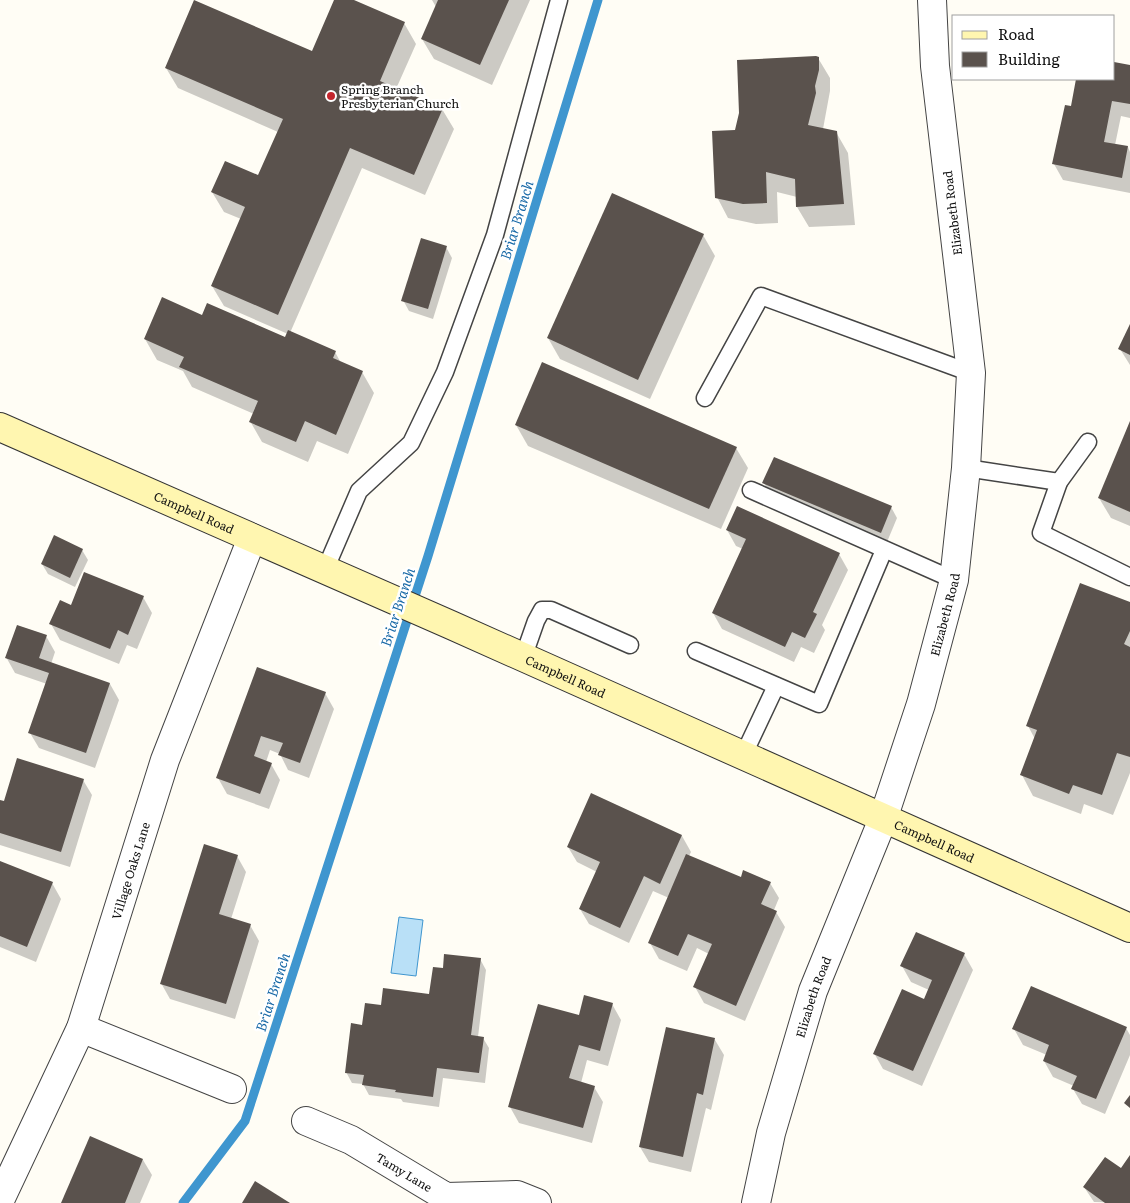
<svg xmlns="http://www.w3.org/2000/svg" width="1130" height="1203" font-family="Literata,serif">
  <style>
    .water { fill: #b9e0f7; stroke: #3f96cf }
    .shadow { fill: #0003 }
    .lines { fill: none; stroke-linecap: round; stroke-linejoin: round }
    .stream { stroke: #3f96cf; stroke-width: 9 }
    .building { fill: #5a524d }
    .lane-casing { stroke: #444; stroke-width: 19 }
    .street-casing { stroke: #444; stroke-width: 30 }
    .secondary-casing { stroke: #333; stroke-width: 30 }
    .lane { stroke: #fff; stroke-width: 16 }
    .street { stroke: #fff; stroke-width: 28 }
    .secondary { stroke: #fff6b0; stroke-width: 28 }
    .poi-dot { fill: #c4262e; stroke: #fff; stroke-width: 2 }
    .labels { text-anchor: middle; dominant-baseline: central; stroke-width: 5; stroke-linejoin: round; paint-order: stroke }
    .poi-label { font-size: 12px; fill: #111; stroke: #fff; text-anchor: start }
    .street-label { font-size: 12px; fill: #111; stroke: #fff }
    .water-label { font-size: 14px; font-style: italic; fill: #1768a6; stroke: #fff }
  </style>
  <rect width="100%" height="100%" fill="#fffdf5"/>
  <polygon class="water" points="399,917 423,920 416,976 391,973"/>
  <g class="shadow">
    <polygon points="336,0 350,0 404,23 416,44 396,89 442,109 454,129 425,195 362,168 290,333 335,352 341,363 362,372 374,393 348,454 317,441 308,462 262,442 250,421 254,414 192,387 183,371 157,360 145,339 202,316 286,339 288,334 224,306 212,286 241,219 224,212 212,192 259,177 278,132 178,88 166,68 313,53"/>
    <polygon points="432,0 530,0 492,85 434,59 422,39 436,7"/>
    <polygon points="818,58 830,78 830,91 823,129 836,132 848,153 855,225 809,227 797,207 797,197 777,192 778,223 756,224 728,218 717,197 736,131"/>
    <polygon points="1114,63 1130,66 1130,118 1121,116 1115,145 1128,147 1130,152 1130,193 1063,180 1054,164 1072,108 1078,79 1114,79"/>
    <polygon points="703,235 715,256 650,399 560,359 548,338"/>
    <polygon points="446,247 452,258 433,319 409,311 403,300"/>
    <polygon points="1130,327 1130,365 1120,349"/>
    <polygon points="516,425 736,448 748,468 721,529 528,446"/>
    <polygon points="1130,425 1130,526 1111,518 1099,498"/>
    <polygon points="764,483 891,507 897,518 887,542 770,494"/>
    <polygon points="727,530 839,554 848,570 822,625 825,630 814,653 801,647 794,662 722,629 713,613 743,549 736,546"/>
    <polygon points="82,550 88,560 75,587 48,574 42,564"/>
    <polygon points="143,597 152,613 137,649 127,645 119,664 60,640 51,624 71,606"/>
    <polygon points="1130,603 1130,773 1113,815 1084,804 1081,814 1033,796 1022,775 1035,739 1028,726"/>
    <polygon points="46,636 55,652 51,664 110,684 119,700 95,768 39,748 30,733 47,684 15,673 6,657"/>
    <polygon points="258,668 325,693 334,709 309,778 288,770 280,754 270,750 266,762 271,764 280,780 269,809 227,794 218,778"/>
    <polygon points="83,780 92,795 70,867 0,845 0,802 5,803"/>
    <polygon points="592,795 682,836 691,852 689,856 741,879 770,883 779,898 774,910 776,912 785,927 745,1021 704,1003 695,987 709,954 697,948 687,971 659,959 650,943 669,898 653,891 629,943 589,924 580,909 597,872 577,862 568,847"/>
    <polygon points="237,856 246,872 231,919 250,925 259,941 235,1019 170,999 161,983"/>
    <polygon points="0,862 52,883 61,899 36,962 0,947"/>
    <polygon points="964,954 973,970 922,1086 883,1069 874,1053 924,1000 929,990 911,982 902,966"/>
    <polygon points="480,959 486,970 478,1037 483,1038 489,1048 485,1083 443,1078 439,1107 403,1102 401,1099 369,1095 363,1084 352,1083 346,1072 363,1026 382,1006 431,996 444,969"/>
    <polygon points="612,1004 621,1020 608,1066 587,1060 581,1083 594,1087 603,1102 592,1143 519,1123 510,1107 580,1017"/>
    <polygon points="1126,1028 1130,1035 1130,1055 1105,1114 1082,1104 1073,1089 1074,1086 1053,1077 1044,1061 1047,1055 1023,1045 1014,1029"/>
    <polygon points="667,1029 715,1040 724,1055 711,1110 706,1108 691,1172 649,1162 640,1147"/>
    <polygon points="1130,1157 1130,1203 1094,1202 1084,1187 1121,1170"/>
    <polygon points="143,1160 152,1175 140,1203 63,1203"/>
  </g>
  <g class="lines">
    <polyline class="stream" points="183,1203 245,1121 428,556 598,0"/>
  </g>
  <g class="building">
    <polygon points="194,0 312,51 334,0 354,0 405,22 380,81 443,108 414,175 350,148 278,315 211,286 245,207 211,192 225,161 258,175 283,119 165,68"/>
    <polygon points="438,0 509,0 480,65 421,39"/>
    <polygon points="816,56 819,57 819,70 815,86 816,93 808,125 837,131 844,204 796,207 795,179 766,172 767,203 743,204 715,198 712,131 735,130 739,113 737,60"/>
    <polygon points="1114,62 1130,65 1130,104 1112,101 1104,142 1128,146 1122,178 1052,164 1065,105 1071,106 1076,79 1114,79"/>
    <polygon points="612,193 704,234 638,380 547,338"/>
    <polygon points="421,238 447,246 428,309 401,301"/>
    <polygon points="162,297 202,315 207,303 285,337 288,330 336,351 333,358 363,371 336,435 305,421 296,442 249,422 258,401 179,367 184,357 144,339"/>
    <polygon points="1130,324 1130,355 1118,349"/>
    <polygon points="542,362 737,447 709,509 515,425"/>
    <polygon points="1130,421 1130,512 1098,498"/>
    <polygon points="774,457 892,506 881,533 762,483"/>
    <polygon points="737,506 840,553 813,612 817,614 805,638 792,632 785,647 712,613 746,539 726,530"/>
    <polygon points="54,535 83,549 70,578 41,564"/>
    <polygon points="84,572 144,596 128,635 118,630 110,649 49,624 60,600 71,605"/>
    <polygon points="1080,583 1130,602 1130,631 1124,644 1130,647 1130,757 1117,753 1102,795 1073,785 1069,794 1020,775 1037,730 1026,726"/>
    <polygon points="17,625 47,635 39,658 110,683 86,753 28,733 49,673 5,658"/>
    <polygon points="257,667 326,692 300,763 278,755 283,743 261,736 254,756 272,763 260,794 216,778"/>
    <polygon points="17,758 84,779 61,852 0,833 0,800 4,801"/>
    <polygon points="591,793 682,835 660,884 644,876 620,928 579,909 600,862 567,847"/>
    <polygon points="204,844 238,855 219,914 251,924 226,1004 160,984"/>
    <polygon points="686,854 741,877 743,870 771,882 761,904 777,911 736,1006 693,987 712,944 688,934 678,956 648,943"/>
    <polygon points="0,861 53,882 27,947 0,936"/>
    <polygon points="916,932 965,953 913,1071 873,1054 902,989 924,999 932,980 900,966"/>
    <polygon points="444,954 481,958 471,1035 484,1037 479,1073 437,1068 433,1097 395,1092 396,1090 362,1085 364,1075 345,1073 351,1023 362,1025 365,1003 381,1005 383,988 429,994 433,967 443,968"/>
    <polygon points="1031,986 1127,1027 1096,1099 1071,1089 1077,1076 1043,1061 1049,1045 1012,1029"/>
    <polygon points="584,995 613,1003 600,1051 579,1045 569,1078 595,1086 583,1128 508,1107 538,1004 579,1015"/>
    <polygon points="666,1027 715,1038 703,1095 697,1093 683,1157 639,1147"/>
    <polygon points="1130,1095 1130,1108 1124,1103"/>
    <polygon points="90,1136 143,1159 125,1203 61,1203"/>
    <polygon points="1130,1155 1130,1203 1105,1203 1083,1187 1105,1157 1121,1168"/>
    <polygon points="255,1181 290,1203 242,1203"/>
  </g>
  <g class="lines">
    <g class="lane-casing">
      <g id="lane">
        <polyline points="705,398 761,296 971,373"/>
        <polyline points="1088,442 1059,482 1041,533 1130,577"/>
        <polyline points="966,468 1059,482"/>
        <polyline points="751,490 954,580"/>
        <polyline points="325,570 359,491 411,443 445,372 495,235 559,0"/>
        <polyline points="696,651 819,704 884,550"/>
        <polyline points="523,658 536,621 542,610 551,610 630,645"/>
        <polyline points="743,756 776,686"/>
      </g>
    </g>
    <g class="street-casing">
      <g id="street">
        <polyline points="81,1028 232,1089"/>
        <path id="s1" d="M 306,1121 L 351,1140 L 446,1197 L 517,1195 L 537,1203"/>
        <path id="s2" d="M 0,1200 L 81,1028 L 165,760 L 252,538"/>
        <path id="s3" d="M 756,1203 L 771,1133 L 813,991 L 883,819 L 921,704 L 954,580 L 966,468 L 971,373 L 935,66 L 932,0"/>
      </g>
    </g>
    <g class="secondary-casing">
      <g id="secondary">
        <path id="s4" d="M 0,427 L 451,625 L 1130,928"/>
      </g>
    </g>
    <use href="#lane" class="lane"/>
    <use href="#street" class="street"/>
    <use href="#secondary" class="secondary"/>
  </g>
  <circle class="poi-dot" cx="331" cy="96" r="5"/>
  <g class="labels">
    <g class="poi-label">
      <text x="341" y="89">Spring Branch<tspan x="341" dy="14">Presbyterian Church</tspan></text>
    </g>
    <g class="street-label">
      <text transform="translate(952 213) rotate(-97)">Elizabeth Road</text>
      <text stroke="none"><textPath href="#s4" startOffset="212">Campbell Road</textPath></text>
      <text stroke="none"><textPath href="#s3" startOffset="619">Elizabeth Road</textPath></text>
      <text stroke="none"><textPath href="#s4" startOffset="618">Campbell Road</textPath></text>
      <text stroke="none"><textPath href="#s4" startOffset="1022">Campbell Road</textPath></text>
      <text stroke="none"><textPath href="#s2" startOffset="355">Village Oaks Lane</textPath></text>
      <text stroke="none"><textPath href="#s3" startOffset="214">Elizabeth Road</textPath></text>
      <text stroke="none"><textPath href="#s1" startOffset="111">Tamy Lane</textPath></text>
    </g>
    <g class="water-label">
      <text transform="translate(516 220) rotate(-73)">Briar Branch</text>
      <text transform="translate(397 607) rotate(-72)">Briar Branch</text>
      <text transform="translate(272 992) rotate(-72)">Briar Branch</text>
    </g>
  </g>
  <rect x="952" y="15" width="162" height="65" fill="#ffffff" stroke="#a0a0a0"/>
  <rect x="962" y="31" width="25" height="8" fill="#fff6b0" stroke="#a0a0a0"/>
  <text x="998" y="40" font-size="15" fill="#111111">Road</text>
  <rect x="962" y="52" width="25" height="15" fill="#5a524d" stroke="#a0a0a0"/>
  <text x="998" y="65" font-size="15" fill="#111111">Building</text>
</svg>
